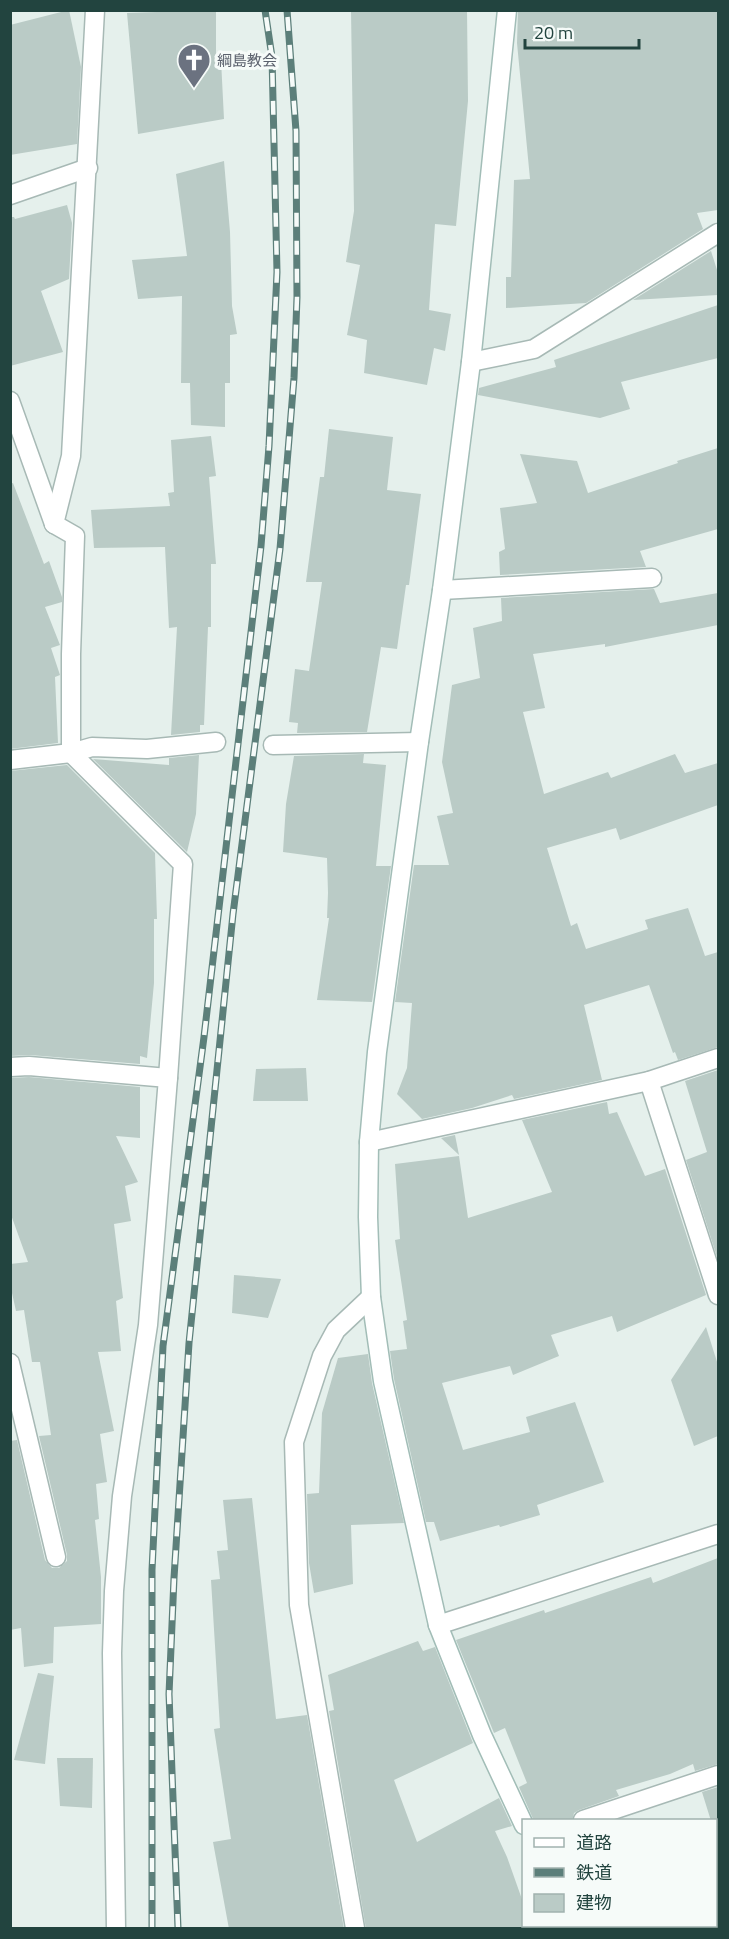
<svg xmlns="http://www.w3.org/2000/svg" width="729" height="1939" font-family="'Titillium Web','Noto Sans JP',sans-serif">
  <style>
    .building { fill: #bacbc6 }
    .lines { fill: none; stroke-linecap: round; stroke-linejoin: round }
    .lane-casing { stroke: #a7b9b5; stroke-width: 21 }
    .street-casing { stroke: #a7b9b5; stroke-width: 21 }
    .secondary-casing { stroke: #a2bdb7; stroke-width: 21 }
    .lane { stroke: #fff; stroke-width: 18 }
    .street { stroke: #fff; stroke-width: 18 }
    .secondary { stroke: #fff; stroke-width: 18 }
    .rail-casing { stroke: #5c7f7a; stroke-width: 7 }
    .rail { stroke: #f6fbf9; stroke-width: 4.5; stroke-dasharray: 14; stroke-linecap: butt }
    .labels { text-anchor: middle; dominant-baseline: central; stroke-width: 6; stroke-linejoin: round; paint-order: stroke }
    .worship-label { font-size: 15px; fill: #5b616d; stroke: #f6fbf9; text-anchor: start }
  </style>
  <rect width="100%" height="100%" fill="#e5f0ec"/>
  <g class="building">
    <polygon points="69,10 81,67 77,144 10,155 10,25"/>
    <polygon points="216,10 216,60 221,60 224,119 138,134 127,13"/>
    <polygon points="351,10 467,10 468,101 456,226 435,224 429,310 451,314 445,351 434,348 427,385 364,373 367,340 347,335 360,265 346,262 354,211"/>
    <polygon points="518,10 718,10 718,210 697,213 703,229 586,303 506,308 506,277 511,277 514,180 530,179 517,43"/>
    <polygon points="224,161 230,232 232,306 237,334 230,335 230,383 225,383 225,427 191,425 190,383 181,383 182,296 138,299 132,260 187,256 176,174"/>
    <polygon points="67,205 72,223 69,279 41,291 63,352 10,366 10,217 14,217 15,219"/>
    <polygon points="711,251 718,273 718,295 633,300"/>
    <polygon points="718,305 718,358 621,382 630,409 600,418 478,395 479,388 556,367 554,360"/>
    <polygon points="329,429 393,437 387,490 421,494 409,585 406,585 397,649 381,647 367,732 297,733 298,723 289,722 295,669 309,671 322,582 306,582 320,477 324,477"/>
    <polygon points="211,436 216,476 209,477 216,564 211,564 211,627 208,627 204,725 200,725 200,732 171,735 177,627 169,628 165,547 94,548 91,510 170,506 168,493 174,492 171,440"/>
    <polygon points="718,448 718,529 640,551 646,567 500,575 499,552 505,549 500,508 537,503 520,454 577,461 588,493 678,463 677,461"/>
    <polygon points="13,483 44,564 49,561 62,597 62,602 45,607 60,645 51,648 60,675 55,677 58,743 10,749 10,484"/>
    <polygon points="654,589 660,603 718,593 718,625 605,647 605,644 533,654 545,708 523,712 544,794 608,772 611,778 675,754 685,773 718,763 718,805 620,840 616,828 547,848 571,926 577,923 586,949 648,929 645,920 688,908 705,956 718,952 718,1047 678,1060 675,1052 673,1053 649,985 584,1005 602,1080 514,1099 512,1095 472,1108 422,1119 397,1094 407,1068 412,1003 395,1002 414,865 449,865 437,816 453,813 442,762 452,685 480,678 473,628 502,621 501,598"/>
    <polygon points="364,754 363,763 386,765 376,866 391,866 372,1002 317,1000 329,918 327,918 328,893 327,858 283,852 286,804 294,756"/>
    <polygon points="199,755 196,814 187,852 93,759 169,765 169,758"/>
    <polygon points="67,765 155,853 157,919 154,919 154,983 147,1058 140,1056 140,1064 30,1055 10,1056 10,771"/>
    <polygon points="306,1068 308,1101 253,1101 256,1069"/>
    <polygon points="718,1070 718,1260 686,1160 707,1152 685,1081"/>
    <polygon points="29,1077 140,1087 140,1138 116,1136 138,1182 125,1186 131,1221 114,1224 123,1298 116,1301 121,1351 98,1352 114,1431 100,1434 107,1482 96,1484 99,1519 95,1520 101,1577 101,1624 54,1627 53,1663 24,1667 21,1628 10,1630 10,1441 17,1440 45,1560 52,1568 59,1568 67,1561 67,1555 39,1436 51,1435 40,1362 32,1362 24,1310 16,1311 10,1284 10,1264 28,1262 10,1212 10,1078"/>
    <polygon points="607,1102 609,1114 617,1112 645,1176 665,1169 706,1295 617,1332 612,1316 551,1335 559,1356 513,1375 510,1366 442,1383 463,1450 530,1432 526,1417 575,1402 604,1482 537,1505 540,1515 500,1527 499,1525 440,1541 434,1522 426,1522 394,1379 390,1351 407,1349 403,1321 407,1320 395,1240 400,1239 395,1164 459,1156 468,1218 552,1192 522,1120"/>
    <polygon points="455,1135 459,1155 441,1138"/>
    <polygon points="234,1275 281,1279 268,1318 232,1313"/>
    <polygon points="706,1327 718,1365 718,1436 694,1446 671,1380"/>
    <polygon points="368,1354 372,1383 404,1523 351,1525 353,1584 314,1593 309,1563 307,1494 319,1493 322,1413 338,1358"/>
    <polygon points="252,1498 276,1719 307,1715 344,1929 229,1929 213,1842 231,1839 214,1729 220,1728 211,1580 220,1579 217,1551 228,1550 223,1500"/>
    <polygon points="718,1558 718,1764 695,1771 693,1764 670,1774 616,1790 619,1796 579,1810 574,1813 572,1821 534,1821 519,1787 527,1783 505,1728 494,1733 456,1640 544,1610 545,1613 651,1577 653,1583"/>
    <polygon points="418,1641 423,1651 435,1647 473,1743 394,1780 417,1842 499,1798 512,1826 495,1831 507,1857 524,1905 524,1926 531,1926 532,1929 366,1929 329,1711 334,1710 328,1675"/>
    <polygon points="38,1673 54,1676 45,1764 14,1760"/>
    <polygon points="57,1758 93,1758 92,1808 60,1806"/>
    <polygon points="718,1787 718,1823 716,1823 716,1821 711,1821 702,1792"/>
  </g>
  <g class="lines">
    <g class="lane-casing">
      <g id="lane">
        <polyline points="471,362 534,349 718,233"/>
        <polyline points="10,401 54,524"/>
        <polyline points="442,590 652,578"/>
        <polyline points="273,745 419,742"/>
        <polyline points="71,753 92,747 147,749 216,742"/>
      </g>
    </g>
    <g class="street-casing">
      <g id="street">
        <polyline points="95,10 71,456 54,524 75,536 71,654 71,753 183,864 168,1078"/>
        <polyline points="10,195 88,168"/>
        <polyline points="10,760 71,753"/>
        <polyline points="10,1067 29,1066 168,1078 148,1325 122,1496 114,1591 112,1653 116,1928"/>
        <polyline points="649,1081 718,1295"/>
        <polyline points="369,1142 649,1081 718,1058"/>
        <polyline points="10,1363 56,1557"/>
        <polyline points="438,1625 718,1534"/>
        <polyline points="583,1820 718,1775"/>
        <polyline points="355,1928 299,1605 294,1442 322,1356 336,1330 371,1297"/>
      </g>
    </g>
    <g class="secondary-casing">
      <g id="secondary">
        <polyline points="507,10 471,362 442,590 419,742 377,1052 369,1142 368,1217 371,1297 383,1381 438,1625 482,1735 524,1825"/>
        <polyline points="572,1926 573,1928"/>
      </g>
    </g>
    <use href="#lane" class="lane"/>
    <use href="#street" class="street"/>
    <use href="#secondary" class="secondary"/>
    <g class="rail-casing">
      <g id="rail">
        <polyline points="152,1928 152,1570 163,1346 204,1037 261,546 269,446 277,272 272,57 265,10"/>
        <polyline points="178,1928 169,1694 174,1578 189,1343 233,914 280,549 294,378 297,297 296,131 287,10"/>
      </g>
    </g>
    <use href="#rail" class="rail"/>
  </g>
  <defs>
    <g id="church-pin" transform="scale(1.725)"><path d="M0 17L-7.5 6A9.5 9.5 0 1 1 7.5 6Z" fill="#6b7280" stroke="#f6fbf9"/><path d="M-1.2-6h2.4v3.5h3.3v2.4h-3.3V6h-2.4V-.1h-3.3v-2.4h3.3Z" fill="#fff"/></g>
  </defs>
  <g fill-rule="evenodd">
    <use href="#church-pin" x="194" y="60"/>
  </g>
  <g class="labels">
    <g class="worship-label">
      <text x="217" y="60">綱島教会</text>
    </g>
  </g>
  <rect width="729" height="1939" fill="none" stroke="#22443f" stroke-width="24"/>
  <rect x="522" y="1819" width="195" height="108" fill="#f6fbf9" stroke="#a1b2af" stroke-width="1.5"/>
  <rect x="534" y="1838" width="30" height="9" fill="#ffffff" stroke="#a1b2af" stroke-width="1.5"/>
  <text x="576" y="1849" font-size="18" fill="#22443f">道路</text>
  <rect x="534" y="1868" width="30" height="9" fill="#5c7f7a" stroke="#a1b2af" stroke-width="1.5"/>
  <text x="576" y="1879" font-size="18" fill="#22443f">鉄道</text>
  <rect x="534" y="1894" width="30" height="18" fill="#bacbc6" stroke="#a1b2af" stroke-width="1.5"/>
  <text x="576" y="1909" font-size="18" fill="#22443f">建物</text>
  <path d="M525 39v9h114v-9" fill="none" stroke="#22443f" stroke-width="3"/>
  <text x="534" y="39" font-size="18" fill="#22443f" stroke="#f6fbf9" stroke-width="4.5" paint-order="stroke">20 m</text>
</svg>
